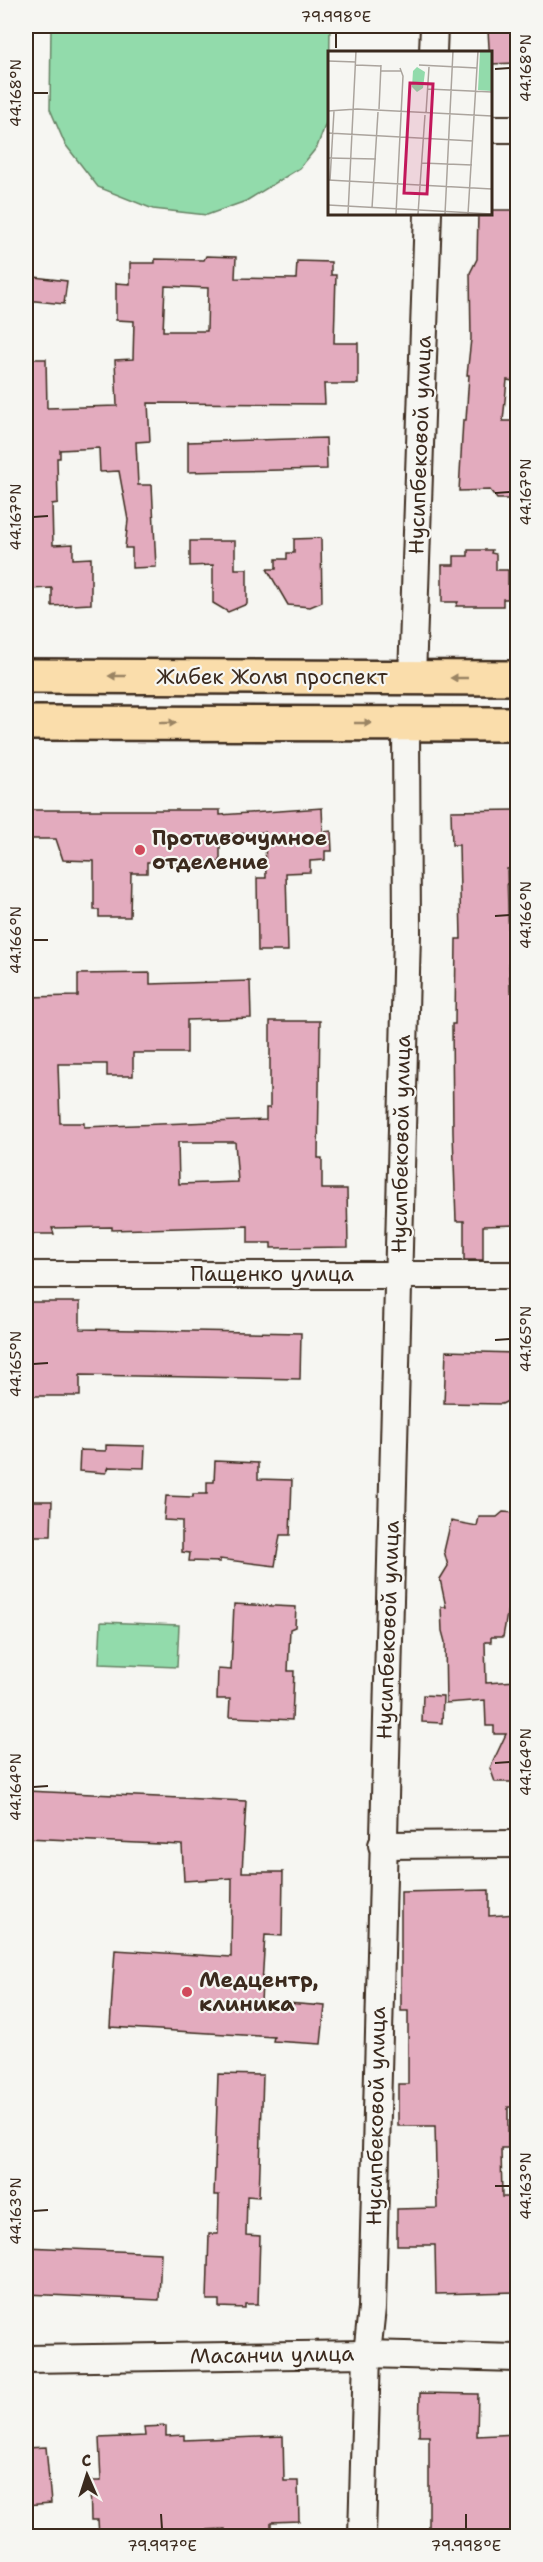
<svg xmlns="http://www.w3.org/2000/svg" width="543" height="2562" font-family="'Shantell Sans',sans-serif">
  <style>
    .green { fill: #92dbab; stroke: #668264; stroke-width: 1.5 }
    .building { fill: #e3abbe; stroke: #3b2a1e; stroke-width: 1.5; fill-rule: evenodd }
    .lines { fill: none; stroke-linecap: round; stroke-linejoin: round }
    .minor-casing { stroke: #3b2a1e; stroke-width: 30 }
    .trunk-casing { stroke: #3b2a1e; stroke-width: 38 }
    .minor { stroke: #f6f6f2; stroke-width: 26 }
    .trunk { stroke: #faddab; stroke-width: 33 }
    .oneway { fill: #9a8464 }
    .ticks { fill: none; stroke: #3b2a1e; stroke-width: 2 }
    .poi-dot { fill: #d1495b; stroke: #f6f6f2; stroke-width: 2 }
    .labels { text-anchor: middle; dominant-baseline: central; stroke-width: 4.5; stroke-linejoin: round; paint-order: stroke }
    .street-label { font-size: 21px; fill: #3b2a1e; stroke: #f6f6f2 }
    .poi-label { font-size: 21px; font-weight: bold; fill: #3b2a1e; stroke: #f6f6f2; text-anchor: start }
    .inset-road { fill: none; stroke: #aba49d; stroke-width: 1.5 }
    .view { fill: #c2185b; fill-opacity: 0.15; stroke: #c2185b; stroke-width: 3 }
    .inset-edge { fill: none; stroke: #3b2a1e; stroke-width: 3 }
    .neatline { fill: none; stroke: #3b2a1e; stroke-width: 2 }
    .ticks-label { font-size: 15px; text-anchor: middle; fill: #3b2a1e }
  </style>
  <rect width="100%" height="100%" fill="#f6f6f2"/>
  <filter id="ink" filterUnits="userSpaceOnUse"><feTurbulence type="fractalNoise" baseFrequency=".0167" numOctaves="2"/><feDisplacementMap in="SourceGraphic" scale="12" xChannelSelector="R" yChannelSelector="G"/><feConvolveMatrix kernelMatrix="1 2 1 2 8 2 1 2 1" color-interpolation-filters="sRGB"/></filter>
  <g filter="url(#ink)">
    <g class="green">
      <polygon points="51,26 330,26 329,115 317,147 300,168 246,201 207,215 153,209 98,187 65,144 50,109"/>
      <polygon points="101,1622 179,1625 177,1667 99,1664"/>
    </g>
    <g class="building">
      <polygon points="492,26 518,26 518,63 490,64 488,30 492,30"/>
      <polygon points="490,210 518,210 518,382 507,380 503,421 518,421 518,499 497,499 490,490 459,491 463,420 466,420 469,375 467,375 471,339 470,273 477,259 478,213 490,213"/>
      <path d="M 206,256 L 236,257 L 235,278 L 296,279 L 297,261 L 331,262 L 331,275 L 336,275 L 334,343 L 358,343 L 358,384 L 324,384 L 325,404 L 148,403 L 150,441 L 136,442 L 138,485 L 152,485 L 156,567 L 132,568 L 132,548 L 125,548 L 128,520 L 119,471 L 100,472 L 99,448 L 60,450 L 60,458 L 57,458 L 58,503 L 52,504 L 53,545 L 73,544 L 73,559 L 91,558 L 91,604 L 52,606 L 52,588 L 26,589 L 26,359 L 46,359 L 47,408 L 117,406 L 115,360 L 133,359 L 134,321 L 116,320 L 116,283 L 130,284 L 130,263 L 155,263 L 155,259 L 204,260 ZM 165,286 L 208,288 L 207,331 L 163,331 Z"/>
      <polygon points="26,276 67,281 64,304 26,300"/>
      <polygon points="326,438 327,469 188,472 188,442"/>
      <polygon points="321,538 322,602 310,607 288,605 267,569 276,569 276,559 287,559 287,553 294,553 294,539"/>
      <polygon points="190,541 235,541 235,569 247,569 247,604 228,612 213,603 213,565 190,566"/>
      <polygon points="468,550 492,550 491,553 496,554 496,570 508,570 508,599 503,599 503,606 456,606 458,602 442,602 442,565 454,565 454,556 468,556"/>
      <polygon points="322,808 323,832 331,831 332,851 325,851 325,860 310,861 310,872 286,873 288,951 258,951 257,878 266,878 265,832 220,835 220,862 147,862 147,873 131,873 130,917 99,917 99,910 94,910 94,861 63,860 56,839 26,839 26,810 220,810 220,815"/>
      <polygon points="518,810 518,868 507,869 510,992 518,992 518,1225 483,1226 483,1260 464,1260 464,1221 456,1221 453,1133 452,1024 455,1024 456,939 461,939 459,845 452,845 451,811"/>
      <path d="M 150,973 L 150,984 L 250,981 L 251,1018 L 187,1020 L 187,1053 L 133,1053 L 133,1076 L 107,1076 L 107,1064 L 58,1064 L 60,1123 L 84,1123 L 84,1127 L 266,1120 L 266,1108 L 270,1108 L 270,1021 L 320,1021 L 318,1158 L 322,1158 L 322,1189 L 347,1189 L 348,1247 L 271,1248 L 271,1243 L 248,1243 L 248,1226 L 112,1230 L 112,1227 L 52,1228 L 54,1234 L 31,1234 L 31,1221 L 26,1221 L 26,997 L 78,996 L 78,974 ZM 178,1142 L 235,1142 L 238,1182 L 179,1184 Z"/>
      <polygon points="26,1302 80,1302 80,1329 301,1333 300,1379 80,1375 80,1396 26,1396"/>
      <polygon points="446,1351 515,1353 514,1398 502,1404 444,1403"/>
      <polygon points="106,1445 145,1446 144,1468 109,1467 106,1473 79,1471 80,1450 106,1451"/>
      <polygon points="215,1461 258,1463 258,1479 292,1480 290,1535 280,1535 275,1566 220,1559 220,1562 189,1561 190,1553 182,1552 182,1521 164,1520 166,1496 193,1497 193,1494 207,1494 207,1482 214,1482"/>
      <polygon points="32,1501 52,1501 51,1536 31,1536"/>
      <polygon points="503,1512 518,1513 518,1574 514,1574 503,1637 491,1637 491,1642 485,1642 486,1683 517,1681 518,1782 495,1782 490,1768 506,1734 494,1734 494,1726 486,1726 485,1700 446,1703 445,1642 442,1631 441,1607 446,1607 440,1579 448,1566 444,1551 451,1521 477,1526 479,1517 497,1517"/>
      <polygon points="234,1604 296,1607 295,1627 290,1629 288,1671 294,1671 292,1720 229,1717 230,1699 217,1699 218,1669 231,1670"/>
      <polygon points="423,1695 443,1696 442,1723 422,1722"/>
      <polygon points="26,1791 246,1801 242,1872 283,1872 282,1936 265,1935 261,2001 325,2006 321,2044 273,2041 274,2037 110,2027 115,1950 231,1957 232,1878 184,1881 182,1845 26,1838"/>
      <polygon points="489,1890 489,1916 518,1914 518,2079 514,2079 515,2107 508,2107 508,2148 501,2148 502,2197 518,2197 518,2292 436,2294 435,2245 397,2245 397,2209 437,2208 435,2126 398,2126 398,2084 408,2084 408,2011 401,2011 401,1892"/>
      <polygon points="218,2074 263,2075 259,2197 247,2196 246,2235 260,2236 258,2304 245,2304 245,2308 219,2307 219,2300 207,2300 209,2234 218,2234 219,2195 214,2195"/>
      <polygon points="26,2247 161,2253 159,2300 26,2294"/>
      <polygon points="420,2393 478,2394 477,2436 518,2434 518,2536 429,2536 429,2436 419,2436"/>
      <polygon points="166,2426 166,2436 184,2435 184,2440 283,2436 284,2481 298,2481 299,2521 271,2522 271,2536 225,2536 225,2529 178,2531 178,2536 99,2536 98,2520 91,2520 90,2481 101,2481 99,2438 145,2436 144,2427"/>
      <polygon points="46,2447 51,2503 26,2505 26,2448"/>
    </g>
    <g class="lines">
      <g class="minor-casing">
        <g id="minor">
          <polyline points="433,52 434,26"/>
          <polyline points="490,129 518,129"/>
          <polyline points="412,677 428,213"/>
          <polyline points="26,1275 518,1275"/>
          <polyline points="382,1845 518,1844"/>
          <polyline points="26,2359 367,2354 518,2358"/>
          <polyline points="362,2536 367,2354 372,2308 407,933 406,723"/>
        </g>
      </g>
      <g class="trunk-casing">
        <g id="trunk">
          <polyline points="26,676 518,678"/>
          <polyline points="26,723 518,724"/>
        </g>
      </g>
      <use href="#minor" class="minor"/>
      <use href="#trunk" class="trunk"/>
    </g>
    <defs><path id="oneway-solid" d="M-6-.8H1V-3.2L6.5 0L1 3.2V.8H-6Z" transform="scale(1.5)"/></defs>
    <g class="oneway">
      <use href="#oneway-solid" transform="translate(117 676) rotate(-180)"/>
      <use href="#oneway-solid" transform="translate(459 678) rotate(-180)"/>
      <use href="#oneway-solid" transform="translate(168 723)"/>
      <use href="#oneway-solid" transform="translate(363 723)"/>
    </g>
  </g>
  <path class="ticks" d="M 336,33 L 336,48M 495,69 L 510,68M 33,93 L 48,93M 495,493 L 510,492M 33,517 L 48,516M 495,916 L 510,915M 33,940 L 48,940M 495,1340 L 510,1339M 33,1364 L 48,1363M 495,1763 L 510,1762M 33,1787 L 48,1786M 495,2186 L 510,2186M 33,2211 L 48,2210M 161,2514 L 162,2529M 466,2514 L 466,2529"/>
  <g class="poi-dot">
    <circle cx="140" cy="850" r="6"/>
    <circle cx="187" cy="1992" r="6"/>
  </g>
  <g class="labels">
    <g class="street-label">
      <text transform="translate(420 445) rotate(-88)">Нусипбековой улица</text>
      <text x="272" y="677">Жибек Жолы проспект</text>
      <text transform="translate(401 1144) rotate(-89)">Нусипбековой улица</text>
      <text x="272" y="1274">Пащенко улица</text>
      <text transform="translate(388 1630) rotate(-88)">Нусипбековой улица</text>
      <text transform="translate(376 2116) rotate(-89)">Нусипбековой улица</text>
      <text transform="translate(272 2355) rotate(-1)">Масанчи улица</text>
    </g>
    <g class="poi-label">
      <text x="152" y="838">Противочумное<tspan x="152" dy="24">отделение</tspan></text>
      <text x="199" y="1980">Медцентр,<tspan x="199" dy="24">клиника</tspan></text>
    </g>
  </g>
  <g transform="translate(328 51)">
    <rect width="164" height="164" fill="#f6f6f2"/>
    <path d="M 152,0 L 163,0 L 163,40 L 150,39 ZM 89,16 L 97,21 L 95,37 L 89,41 L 84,36 L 85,20 Z" fill="#92dbab"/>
    <path class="inset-road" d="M 0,10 L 28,11M 28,14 L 53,15M 91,14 L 149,17M 53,20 L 73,20M 100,38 L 164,41M 51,58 L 53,14M 0,60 L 29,58 L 164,65M 98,62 L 101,16M 0,82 L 145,90M 0,107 L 48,108M 94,112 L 144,114M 0,129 L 164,138M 2,129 L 6,60M 0,154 L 164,163M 44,157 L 50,61M 20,163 L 28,0M 68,163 L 75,25 L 72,17M 90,163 L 97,64M 117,163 L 125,0M 140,163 L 150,0"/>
    <path class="view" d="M 82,32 L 105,33 L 99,143 L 76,142 Z"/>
    <rect width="164" height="164" class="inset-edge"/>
  </g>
  <rect width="543" height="2562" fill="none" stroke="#f6f6f2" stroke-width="66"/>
  <g transform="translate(87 2475) rotate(357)" stroke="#f6f6f2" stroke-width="4.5" paint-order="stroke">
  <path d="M0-4.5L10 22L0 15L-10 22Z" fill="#3b2a1e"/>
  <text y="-9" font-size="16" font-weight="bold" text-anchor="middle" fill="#3b2a1e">С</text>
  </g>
  <rect x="33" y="33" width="477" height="2496" class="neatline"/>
  <g class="ticks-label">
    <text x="336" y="22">79.998°E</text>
    <text transform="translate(526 68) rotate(-90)" y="5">44.168°N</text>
    <text transform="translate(16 93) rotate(-90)" y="5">44.168°N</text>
    <text transform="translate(526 492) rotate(-90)" y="5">44.167°N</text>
    <text transform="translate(16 517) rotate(-90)" y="5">44.167°N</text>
    <text transform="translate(526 915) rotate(-90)" y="5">44.166°N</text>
    <text transform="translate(16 940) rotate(-90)" y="5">44.166°N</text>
    <text transform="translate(526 1339) rotate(-90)" y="5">44.165°N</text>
    <text transform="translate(16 1364) rotate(-90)" y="5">44.165°N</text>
    <text transform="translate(526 1762) rotate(-90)" y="5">44.164°N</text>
    <text transform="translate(16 1787) rotate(-90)" y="5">44.164°N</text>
    <text transform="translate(526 2186) rotate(-90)" y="5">44.163°N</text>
    <text transform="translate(16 2211) rotate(-90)" y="5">44.163°N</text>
    <text x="162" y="2551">79.997°E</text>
    <text x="466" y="2551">79.998°E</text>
  </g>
</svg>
